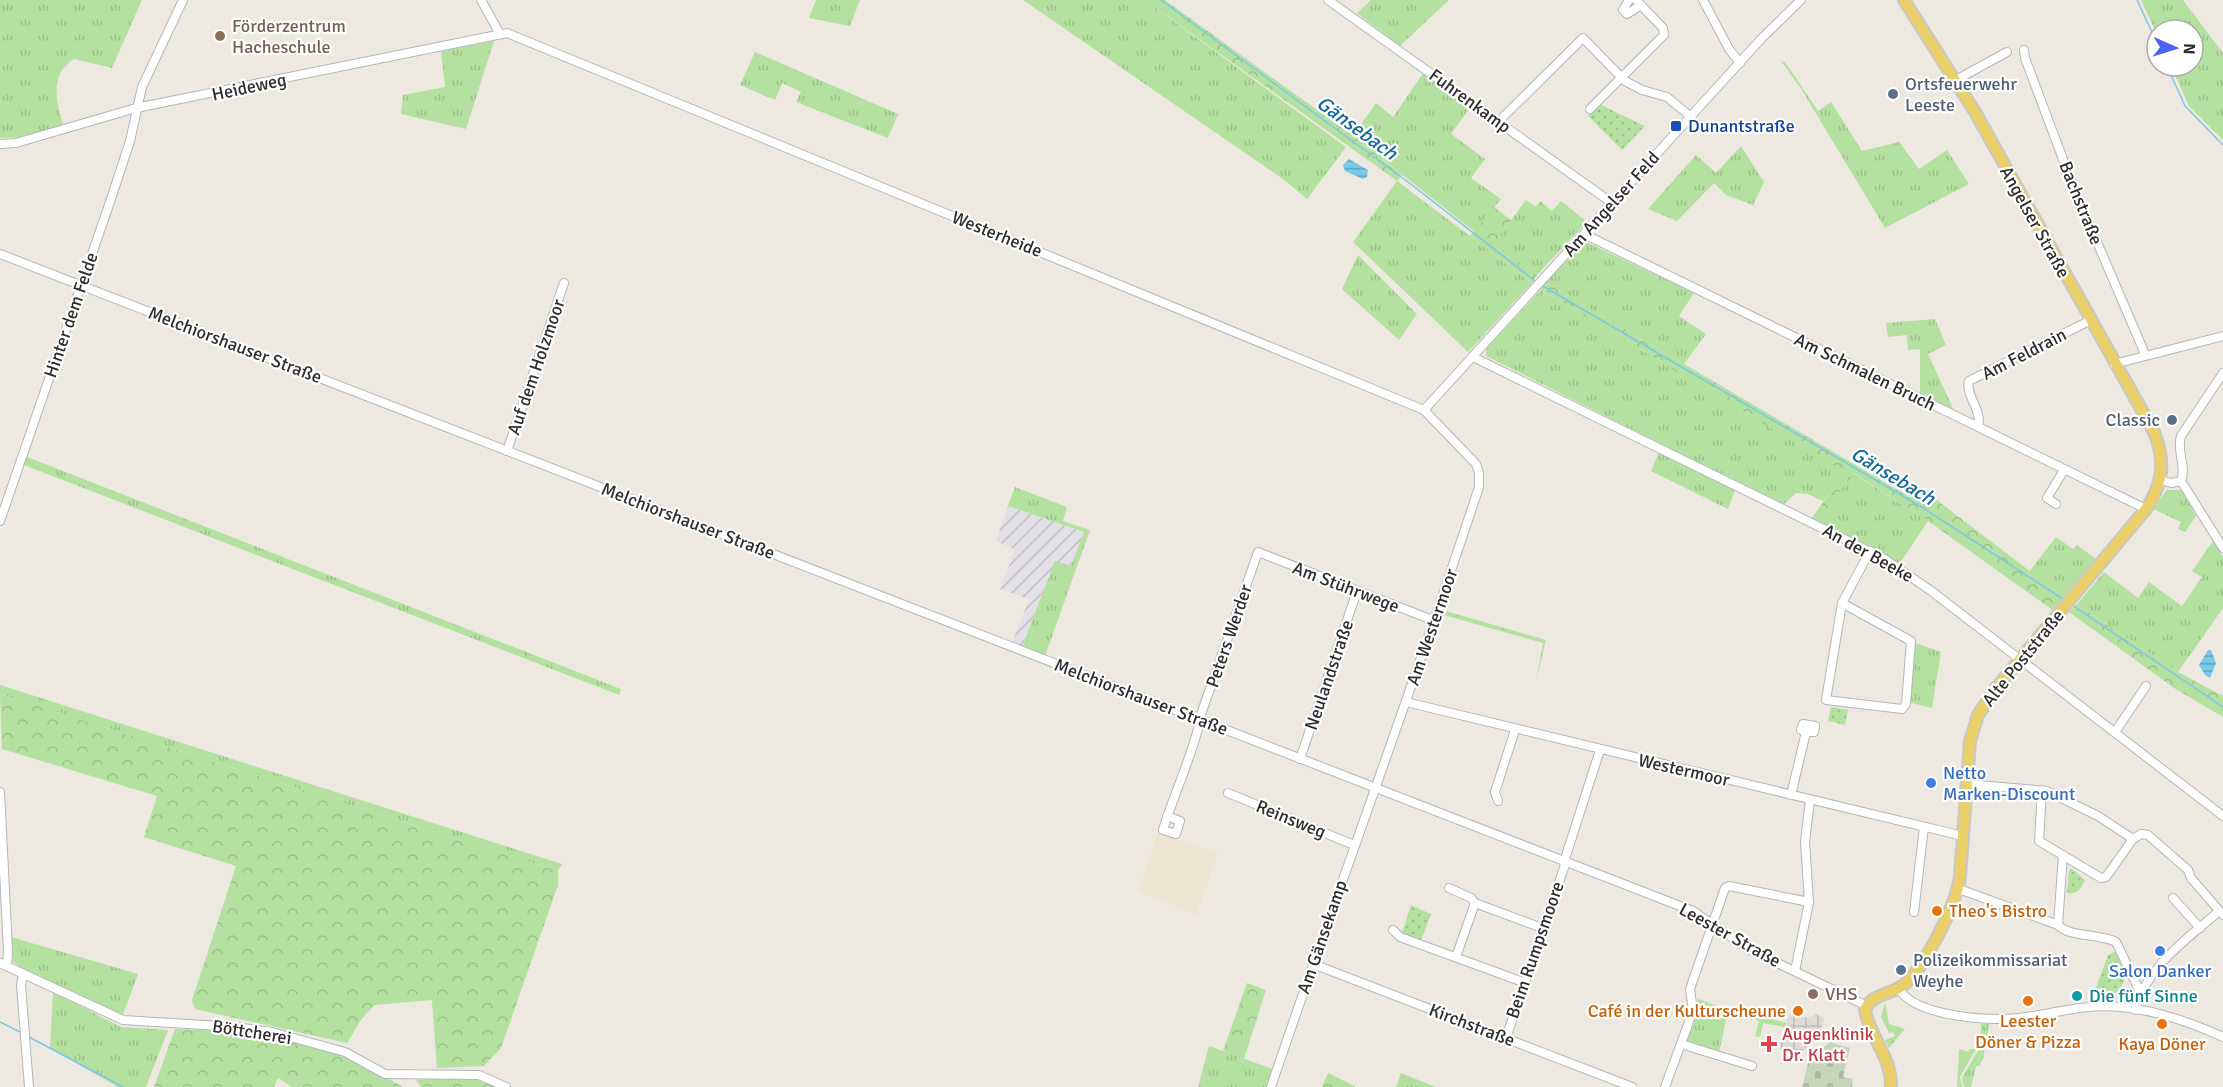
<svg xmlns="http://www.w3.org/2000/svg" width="2223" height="1087" font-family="Signika,sans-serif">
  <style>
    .industrial { fill: url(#industrial-furrows) }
    .education { fill: #eee5d1 }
    .grass { fill: url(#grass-tufts) }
    .forest { fill: url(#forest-crowns) }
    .cemetery { fill: url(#cemetery-stones) }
    .park { fill: url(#park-dots) }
    .plaza { fill: url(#plaza-grid) }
    .water { fill: url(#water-rules) }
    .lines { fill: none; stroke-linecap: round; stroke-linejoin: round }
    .stream { stroke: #79c9ea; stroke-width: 1.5 }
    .minor-casing { stroke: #b3b6bf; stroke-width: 10 }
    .major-casing { stroke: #c8c8c8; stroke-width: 14 }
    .minor { stroke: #fff; stroke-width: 8 }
    .major { stroke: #ebcf68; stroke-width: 10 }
    .education-dot { fill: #8d6e63; stroke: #fff; stroke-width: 2 }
    .service-dot { fill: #5c6f8a; stroke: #fff; stroke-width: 2 }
    .transit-dot { fill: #1a4fb4; stroke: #fff; stroke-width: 2 }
    .shop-dot { fill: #3f7fe0; stroke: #fff; stroke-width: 2 }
    .food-dot { fill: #e8710a; stroke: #fff; stroke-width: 2 }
    .culture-dot { fill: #0f9aa8; stroke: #fff; stroke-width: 2 }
    .health-dot { fill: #e0444e; stroke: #fff; stroke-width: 2 }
    .labels { text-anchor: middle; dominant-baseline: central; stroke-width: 4.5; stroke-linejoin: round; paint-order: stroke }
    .education-label { font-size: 18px; fill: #785e54; stroke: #fff; text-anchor: start }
    .service-label { font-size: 18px; fill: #4e5e75; stroke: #fff; text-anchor: start }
    .street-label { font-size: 18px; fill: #2d2d2d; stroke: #fff }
    .transit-label { font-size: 18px; fill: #164399; stroke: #fff; text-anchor: start }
    .shop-label { font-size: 18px; fill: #366cbe; stroke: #fff; text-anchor: start }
    .food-label { font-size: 18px; fill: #c56008; stroke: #fff }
    .culture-label { font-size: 18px; fill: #0d838f; stroke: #fff; text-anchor: start }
    .health-label { font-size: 18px; fill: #be3a42; stroke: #fff; text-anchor: start }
    .water-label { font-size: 20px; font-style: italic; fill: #146999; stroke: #fff }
  </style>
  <defs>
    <pattern id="industrial-furrows" width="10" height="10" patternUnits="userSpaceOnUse" patternTransform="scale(1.5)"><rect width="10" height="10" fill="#e2e0e6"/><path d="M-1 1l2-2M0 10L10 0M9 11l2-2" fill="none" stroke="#c2c0c6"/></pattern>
    <pattern id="grass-tufts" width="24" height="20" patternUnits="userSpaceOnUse" patternTransform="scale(1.5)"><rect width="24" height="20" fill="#b4e19f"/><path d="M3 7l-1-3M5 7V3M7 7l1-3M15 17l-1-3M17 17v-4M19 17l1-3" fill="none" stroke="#9bc189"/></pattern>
    <pattern id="forest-crowns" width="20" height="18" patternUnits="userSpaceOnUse" patternTransform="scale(1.5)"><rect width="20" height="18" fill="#b4e19f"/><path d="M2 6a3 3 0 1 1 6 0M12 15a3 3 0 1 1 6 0" fill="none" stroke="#9bc189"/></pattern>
    <pattern id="cemetery-stones" width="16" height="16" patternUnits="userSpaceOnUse" patternTransform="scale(1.5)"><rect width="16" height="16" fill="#c6d6b8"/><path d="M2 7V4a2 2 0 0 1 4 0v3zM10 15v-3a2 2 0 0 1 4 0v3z" fill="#aab89e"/></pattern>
    <pattern id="park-dots" width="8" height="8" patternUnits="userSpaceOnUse" patternTransform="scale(1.5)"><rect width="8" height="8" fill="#b4e19f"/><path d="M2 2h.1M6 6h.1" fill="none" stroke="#9bc189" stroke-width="1.8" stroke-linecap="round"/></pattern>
    <pattern id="plaza-grid" width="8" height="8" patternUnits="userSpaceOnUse" patternTransform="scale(1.5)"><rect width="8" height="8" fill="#dedbd7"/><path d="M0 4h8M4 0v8" fill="none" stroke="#bfbcb9"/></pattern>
    <pattern id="water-rules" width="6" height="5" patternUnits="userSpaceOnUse" patternTransform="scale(1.5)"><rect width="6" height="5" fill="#79c9ea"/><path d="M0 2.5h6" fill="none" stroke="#64a4be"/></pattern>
  </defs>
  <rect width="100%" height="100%" fill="#ede8e0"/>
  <polygon class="industrial" points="1008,506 1084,532 1071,566 1055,562 1022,647 1012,643 1029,599 1000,589 1015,549 996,541"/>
  <polygon class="education" points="1158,833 1218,852 1196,915 1138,891"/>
  <g class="grass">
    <path d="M 0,0 L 142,0 L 112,68 L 74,59 C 48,75 57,104 64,127 L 29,137 L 0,138 Z"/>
    <polygon points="816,0 860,0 850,26 809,18"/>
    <polygon points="1023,0 1145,0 1346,147 1307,199 1283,179"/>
    <polygon points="1371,0 1449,0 1400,46 1357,13"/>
    <polygon points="2141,0 2183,0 2223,53 2223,140 2189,106 2171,66 2193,66 2193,30 2157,30 2157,34"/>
    <polygon points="494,41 466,129 401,114 403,95 445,87 441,51"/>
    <polygon points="755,52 898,114 888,138 796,102 801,92 782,83 775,100 740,85"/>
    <polygon points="1781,61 1785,62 1818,111 1831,102 1862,151 1899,142 1919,169 1947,150 1969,184 1885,228 1800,87"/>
    <polygon points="1424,72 1472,105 1451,134 1485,159 1471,178 1501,199 1475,232 1353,136 1376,103 1393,117"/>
    <polygon points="1741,146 1764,182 1753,205 1726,195 1714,183 1677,221 1648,209 1696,155 1716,173"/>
    <polygon points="1397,181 1532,283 1468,352 1353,242"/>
    <polygon points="1526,200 1536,207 1540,201 1552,211 1561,201 1587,222 1537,275 1493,244"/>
    <polygon points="1584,241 1694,293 1679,316 1706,334 1684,364 1545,282"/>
    <polygon points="1358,255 1417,314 1399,340 1342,289"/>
    <polygon points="1541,290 1845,472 1823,501 1808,494 1796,493 1783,505 1486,356 1486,349 1490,344"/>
    <polygon points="1935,319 1946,345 1928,354 1955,413 1920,396 1920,349 1908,350 1907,335 1888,337 1886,323"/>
    <polygon points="1659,452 1736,488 1728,509 1651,471"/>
    <polygon points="27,457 621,689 619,695 24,465"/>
    <polygon points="1853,473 1928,521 1900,563 1818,521"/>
    <polygon points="1015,487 1067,507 1063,521 1090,530 1045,656 1022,647 1055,561 1071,566 1084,532 1008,506"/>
    <polygon points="2167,490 2182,490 2196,516 2185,532 2178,529 2181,522 2153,509"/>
    <polygon points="2056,537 2073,549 2077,545 2096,559 2065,598 2029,572"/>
    <polygon points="2213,541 2223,557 2223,608 2178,672 2077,604 2104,572 2138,598 2149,582 2182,606 2202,577 2192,571"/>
    <polygon points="1915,643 1941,652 1932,708 1908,702"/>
    <polygon points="0,685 562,864 558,871 0,694"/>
    <polygon points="11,937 138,974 122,1017 34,977 13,962"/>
    <polygon points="53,992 121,1027 168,1030 146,1087 118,1087 50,1048"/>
    <polygon points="1698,999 1728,1010 1719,1053 1685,1041"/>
    <polygon points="1885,1002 1889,1024 1905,1029 1889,1048 1885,1040 1895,1036 1893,1032 1889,1033 1881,1017"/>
    <polygon points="1756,1015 1786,1023 1785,1027 1763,1023 1760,1037 1755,1036 1759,1021 1755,1020"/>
    <polygon points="1981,1024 1989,1024 1983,1059 1979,1066 1976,1066 1971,1087 1964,1087 1962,1078 1980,1047"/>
    <polygon points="1209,1046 1273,1069 1267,1087 1198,1087"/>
    <polygon points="1959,1049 1969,1052 1969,1049 1976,1049 1960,1077 1962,1087 1957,1087"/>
    <polygon points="1401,1073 1436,1087 1396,1087"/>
  </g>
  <g class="forest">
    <polygon points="1145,0 1165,0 1353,136 1402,175 1397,181"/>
    <polygon points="1494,207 1511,220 1494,244 1537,275 1532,283 1470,236"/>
    <polygon points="1545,282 1908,496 1917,485 2065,598 2054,611 1928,521 1854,473 1818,521 1812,518 1844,472 1541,290"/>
    <polygon points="2077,604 2178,672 2223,696 2223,717 2174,688 2069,612"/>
    <polygon points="1442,610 1546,640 1536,681 1543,643 1440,614"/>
    <polygon points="0,694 558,871 558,885 501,1048 484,1066 437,1068 432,1000 374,1005 361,1020 347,1043 195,1009 192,1000 236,866 144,837 157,796 2,749"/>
    <polygon points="1247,983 1266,990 1244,1059 1223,1051"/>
    <path d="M 175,1029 C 234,1031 300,1035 355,1061 C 371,1068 387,1078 403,1087 L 292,1087 L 278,1078 L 274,1087 L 154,1087 Z"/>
    <polygon points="1328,1073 1356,1087 1322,1087"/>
    <polygon points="457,1078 482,1079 497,1087 421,1087 416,1080"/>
  </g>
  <polygon class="cemetery" points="1830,1042 1850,1048 1843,1077 1853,1079 1852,1087 1802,1087 1809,1059"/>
  <g class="park">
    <polygon points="1599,104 1645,126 1622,150 1588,116"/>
    <polygon points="1831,707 1848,710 1845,725 1828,721"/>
    <path d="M 2071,868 L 2085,880 C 2082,888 2077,895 2067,893 L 2069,870 Z"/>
    <polygon points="1411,905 1431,914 1421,941 1402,933"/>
    <polygon points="2117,951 2128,972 2114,1003 2097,1002 2096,988 2108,955"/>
  </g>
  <polygon class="plaza" points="1816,1014 1824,1018 1820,1035 1800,1053 1779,1049 1789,1015 1807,1018"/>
  <g class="water">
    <polygon points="1349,159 1368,170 1367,177 1363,179 1345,171 1343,165"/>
    <polygon points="2208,650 2211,650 2216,663 2210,678 2205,675 2199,665"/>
  </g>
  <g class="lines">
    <g class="stream">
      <polyline points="1161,0 1412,185 1535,281"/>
      <polyline points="2137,0 2157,43"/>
      <polyline points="2167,66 2185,106 2223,145"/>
      <polyline points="1541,285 1920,506 2063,599"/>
      <polyline points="2072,605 2223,707"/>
      <polyline points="0,1022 20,1032"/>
      <polyline points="29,1037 123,1087"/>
    </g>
    <g class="minor-casing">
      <g id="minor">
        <polyline points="481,0 500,34"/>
        <polyline points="1328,0 1612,203"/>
        <polyline points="1629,0 1623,10 1627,14 1641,5"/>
        <polyline points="1703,0 1729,49 1740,63"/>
        <polyline points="2024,50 2025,58 2073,186 2145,354"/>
        <polyline points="1956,80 2007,52"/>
        <polyline points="1590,109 1664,35 1663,28 1636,0"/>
        <polyline points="1498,122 1583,38 1625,81 1642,90 1667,97 1691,117"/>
        <path d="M 0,144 L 16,143 L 136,108 L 507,33 L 1424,410 L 1476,464 L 1479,473 L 1479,487 C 1413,688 1339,886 1271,1087"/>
        <polyline points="1584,234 2146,509"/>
        <polyline points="0,254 1693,911 1750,950 1867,1006"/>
        <polyline points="1473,357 1883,558 1930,590 2223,816"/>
        <polyline points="2114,364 2223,336"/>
        <polyline points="1424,410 1761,39 1801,0"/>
        <path d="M 1978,427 C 1983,410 1965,396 1969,381 L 2089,321"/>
        <polyline points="507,451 564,283"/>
        <path d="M 2161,480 L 2171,483 L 2181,481 C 2187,466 2176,451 2181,436 L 2223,373"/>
        <polyline points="2181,481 2223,548"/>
        <polyline points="2056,504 2047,498 2064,470"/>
        <polyline points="0,521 112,196 130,141 142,87 183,0"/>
        <polyline points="1842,603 1911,641 1906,704 1902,709 1826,700 1842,603 1870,551"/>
        <polyline points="1406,702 1963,836"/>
        <polyline points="1199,720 1258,552 1435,621"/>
        <polyline points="2115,732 2146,686"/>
        <polyline points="1300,759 1357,591"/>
        <polyline points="1966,784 2047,791 2098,816 2133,839"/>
        <polyline points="2042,790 2039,841 2101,878 2106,877 2133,839 2141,834 2148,835 2188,870 2191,878 2223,915"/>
        <polyline points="0,792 8,950 7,966"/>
        <polyline points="1228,793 1354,845"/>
        <polyline points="1791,795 1806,732 1814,732 1815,726 1803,724 1801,730 1806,732"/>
        <polyline points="1498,801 1495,792 1515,730"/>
        <path d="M 1167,816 L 1180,821 L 1176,834 L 1163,830 C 1174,794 1190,761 1199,725 L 1203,721"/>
        <polyline points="1564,862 1600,750"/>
        <polyline points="1449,888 1471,898 1475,903"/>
        <path d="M 1959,889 L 2058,925 C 2070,938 2099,933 2116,942 L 2141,994"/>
        <polyline points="2173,898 2200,928"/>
        <polyline points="1914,912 1924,827"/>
        <polyline points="2058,925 2063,855"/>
        <polyline points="1393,930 1400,937 1523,982"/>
        <polyline points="1456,957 1475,903 1542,928"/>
        <polyline points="0,963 123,1020 236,1027 272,1032 345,1052 385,1074 479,1075 506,1087"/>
        <polyline points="1313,964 1632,1087"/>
        <polyline points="1795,971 1809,902 1805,842 1810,800"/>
        <polyline points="23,974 21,985 29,1087"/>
        <path d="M 1899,989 C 1916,1017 1989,1021 2019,1018 C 2048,1015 2075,1006 2105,1006 C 2147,1007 2185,1020 2223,1037"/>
        <path d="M 2135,1010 C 2147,966 2186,940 2218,912"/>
        <polyline points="1506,1038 1566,862"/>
        <polyline points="1681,1044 1752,1066"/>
        <polyline points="1665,1087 1693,1011 1690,989 1725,888 1729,886 1809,902"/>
      </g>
    </g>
    <g class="major-casing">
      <path id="major" d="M 1891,1087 C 1892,1057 1870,1038 1865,1010 C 1871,993 1894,995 1906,983 C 1926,964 1956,905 1960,877 L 1970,741 L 1978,715 L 1996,688 L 2146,509 C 2163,483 2166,462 2154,432 L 1975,112 L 1904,0"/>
    </g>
    <use href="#minor" class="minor"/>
    <use href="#major" class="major"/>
  </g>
  <g class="education-dot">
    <circle cx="220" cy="36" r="6"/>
    <circle cx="1813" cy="994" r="6"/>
  </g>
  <g class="service-dot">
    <circle cx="1893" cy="94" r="6"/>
    <circle cx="2172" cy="420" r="6"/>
    <circle cx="1901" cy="970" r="6"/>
  </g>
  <rect class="transit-dot" x="1670" y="120" width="12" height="12" rx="3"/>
  <g class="shop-dot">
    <circle cx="1931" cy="783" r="6"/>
    <circle cx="2160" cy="951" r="6"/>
  </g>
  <g class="food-dot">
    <circle cx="1937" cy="911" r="6"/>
    <circle cx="2028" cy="1001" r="6"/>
    <circle cx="1798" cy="1011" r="6"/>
    <circle cx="2162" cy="1024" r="6"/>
  </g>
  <circle class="culture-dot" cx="2077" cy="996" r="6"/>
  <path class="health-dot" d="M1766 1035h6v6h6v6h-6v6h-6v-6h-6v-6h6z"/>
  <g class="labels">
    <g class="education-label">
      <text x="232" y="26">Förderzentrum<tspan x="232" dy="21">Hacheschule</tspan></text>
      <text x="1825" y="994">VHS</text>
    </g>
    <g class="service-label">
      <text x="1905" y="84">Ortsfeuerwehr<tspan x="1905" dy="21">Leeste</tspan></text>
      <text x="2160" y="420" text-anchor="end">Classic</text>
      <text x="1913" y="960">Polizeikommissariat<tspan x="1913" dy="21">Weyhe</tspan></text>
    </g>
    <g class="street-label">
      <text transform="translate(249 87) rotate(-12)">Heideweg</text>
      <text transform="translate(1470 101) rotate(36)">Fuhrenkamp</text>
      <text transform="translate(2081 203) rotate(68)">Bachstraße</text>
      <text transform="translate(1611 204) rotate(-48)">Am Angelser Feld</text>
      <text transform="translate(2035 222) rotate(61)">Angelser Straße</text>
      <text transform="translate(997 234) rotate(22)">Westerheide</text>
      <text transform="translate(71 315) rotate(-71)">Hinter dem Felde</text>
      <text transform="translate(235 345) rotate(21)">Melchiorshauser Straße</text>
      <text transform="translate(2024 354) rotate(-27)">Am Feldrain</text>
      <text transform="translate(536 367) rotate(-71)">Auf dem Holzmoor</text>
      <text transform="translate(1865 372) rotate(26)">Am Schmalen Bruch</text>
      <text transform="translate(688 521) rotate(21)">Melchiorshauser Straße</text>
      <text transform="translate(1868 553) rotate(29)">An der Beeke</text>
      <text transform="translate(1346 587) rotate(21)">Am Stührwege</text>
      <text transform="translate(1432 627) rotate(-71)">Am Westermoor</text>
      <text transform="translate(1229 636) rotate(-71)">Peters Werder</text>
      <text transform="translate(2023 658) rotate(-51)">Alte Poststraße</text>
      <text transform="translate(1329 675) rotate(-71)">Neulandstraße</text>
      <text transform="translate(1141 697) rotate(21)">Melchiorshauser Straße</text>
      <text transform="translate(1684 770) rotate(13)">Westermoor</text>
      <text transform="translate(1291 819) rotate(22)">Reinsweg</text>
      <text transform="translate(1730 935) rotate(29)">Leester Straße</text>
      <text transform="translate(1322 937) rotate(-71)">Am Gänsekamp</text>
      <text transform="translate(1535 950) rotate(-71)">Beim Rumpsmoore</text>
      <text transform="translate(1472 1025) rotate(21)">Kirchstraße</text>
      <text transform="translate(252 1032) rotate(9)">Böttcherei</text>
    </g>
    <g class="transit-label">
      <text x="1688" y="126">Dunantstraße</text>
    </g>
    <g class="shop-label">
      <text x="1943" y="773">Netto<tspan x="1943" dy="21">Marken-Discount</tspan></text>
      <text x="2160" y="971" text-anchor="middle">Salon Danker</text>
    </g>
    <g class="food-label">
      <text x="1949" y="911" text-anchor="start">Theo's Bistro</text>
      <text x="1786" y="1011" text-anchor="end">Café in der Kulturscheune</text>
      <text x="2028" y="1021">Leester<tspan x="2028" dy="21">Döner &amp; Pizza</tspan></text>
      <text x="2162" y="1044">Kaya Döner</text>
    </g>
    <g class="culture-label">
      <text x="2089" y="996">Die fünf Sinne</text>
    </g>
    <g class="health-label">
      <text x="1782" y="1034">Augenklinik<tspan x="1782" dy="21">Dr. Klatt</tspan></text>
    </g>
    <g class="water-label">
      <text transform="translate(1357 128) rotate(36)">Gänsebach</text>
      <text transform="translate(1893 476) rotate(31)">Gänsebach</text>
    </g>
  </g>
  <g transform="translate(2175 48) rotate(93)"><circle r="28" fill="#ffffff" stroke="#ababab" stroke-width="1.5"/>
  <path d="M0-4.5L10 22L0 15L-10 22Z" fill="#4964f2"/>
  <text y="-9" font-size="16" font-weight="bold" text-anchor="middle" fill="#2d2d2d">N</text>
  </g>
</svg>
